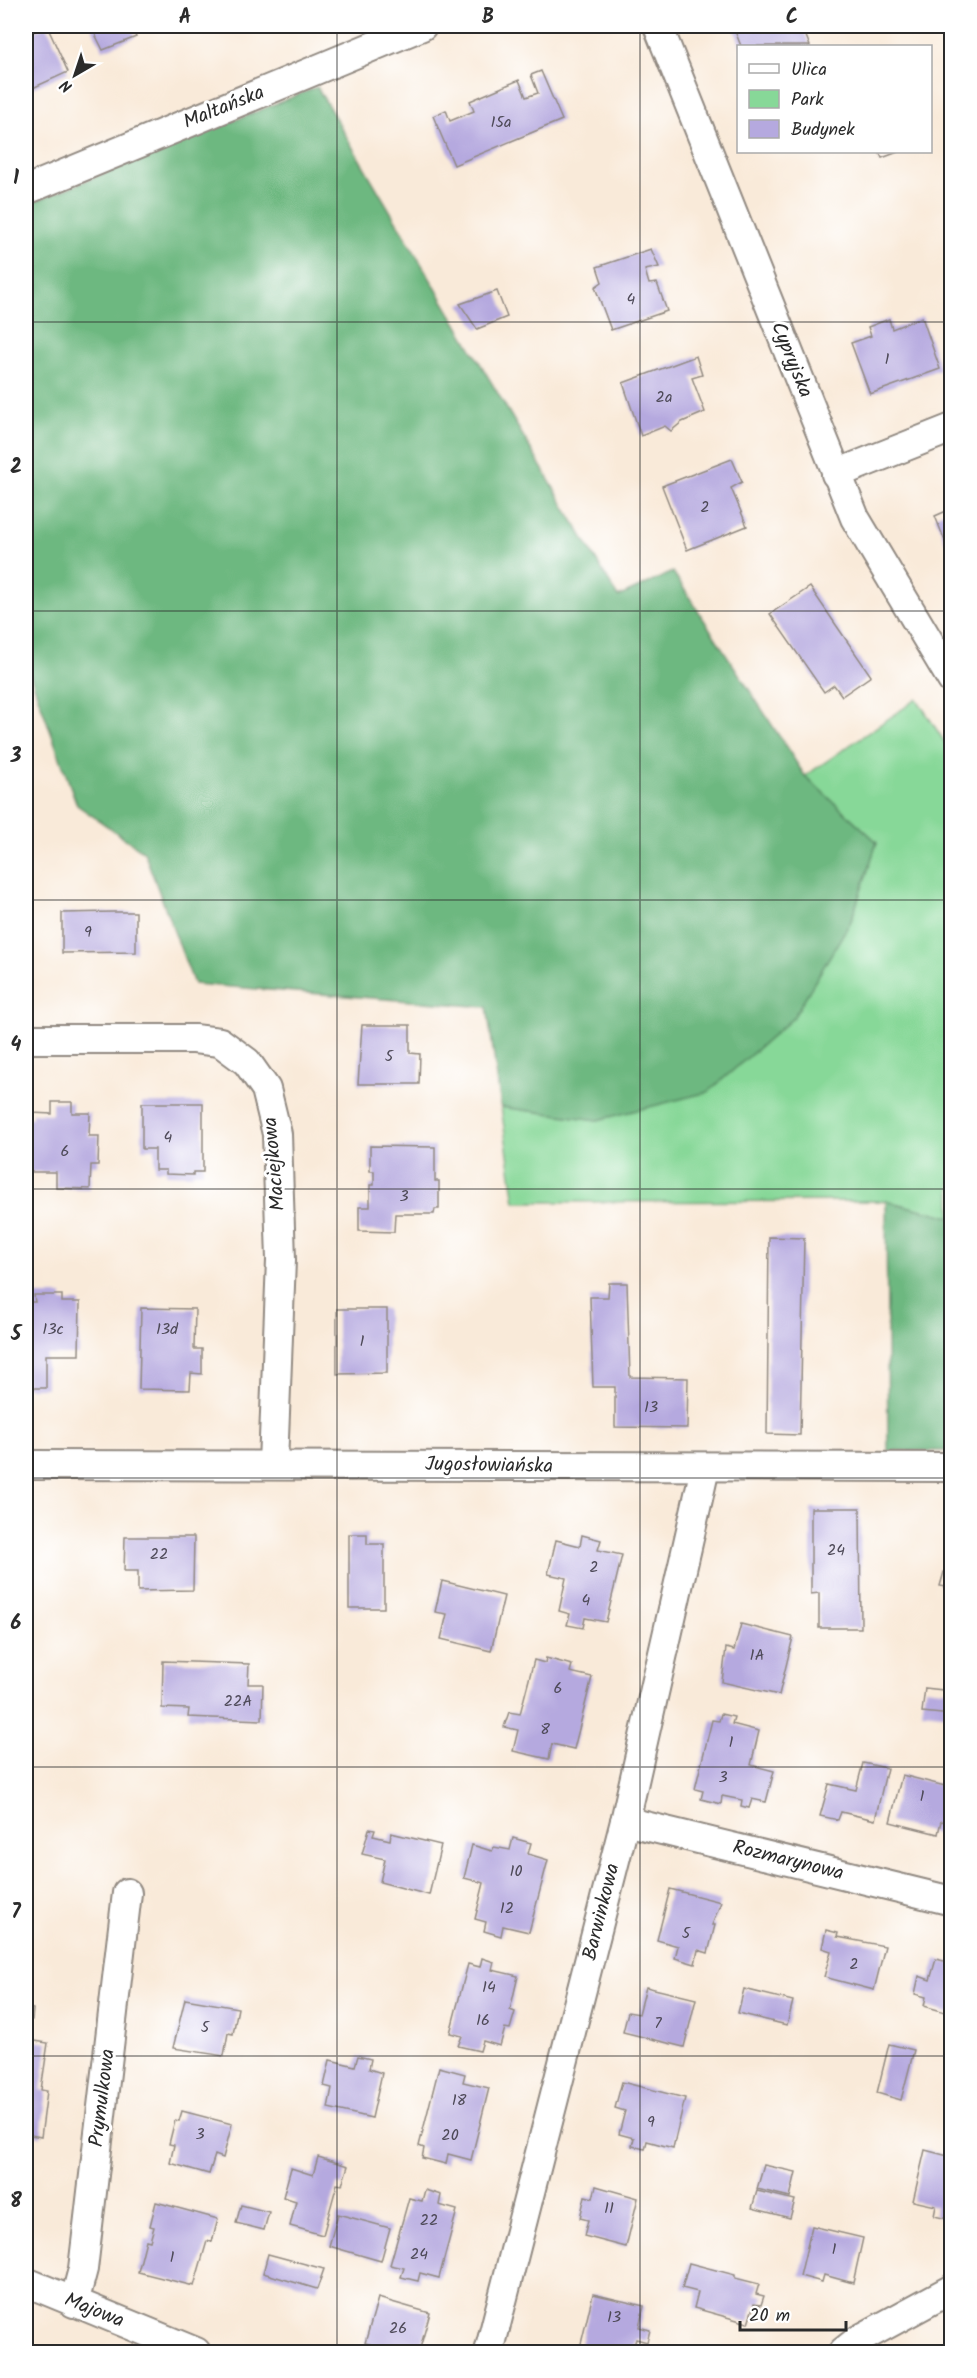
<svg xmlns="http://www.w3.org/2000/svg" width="977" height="2378" font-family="Kalam,sans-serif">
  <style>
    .green { fill: #87d898; stroke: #598262; stroke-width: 1.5 }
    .forest { fill: #6db880; stroke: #4c7256; stroke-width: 1.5 }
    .building { fill: #b5a9df }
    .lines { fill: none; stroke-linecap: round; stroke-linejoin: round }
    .minor-casing { stroke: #928a82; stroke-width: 32 }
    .minor { stroke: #fff; stroke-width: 28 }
    .grid { fill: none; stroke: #2b2b2b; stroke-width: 1.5; stroke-opacity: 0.55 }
    .labels { text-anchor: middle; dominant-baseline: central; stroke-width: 6; stroke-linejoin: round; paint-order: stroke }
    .number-label { font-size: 16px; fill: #4e4a58 }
    .street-label { font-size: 20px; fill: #2b2b2b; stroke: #fff }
    .neatline { fill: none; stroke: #2b2b2b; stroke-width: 2 }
    .grid-label { font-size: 20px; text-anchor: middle; font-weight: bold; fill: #2b2b2b }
  </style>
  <rect width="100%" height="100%" fill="#fff"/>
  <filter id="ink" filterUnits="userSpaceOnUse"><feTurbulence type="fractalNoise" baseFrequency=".0167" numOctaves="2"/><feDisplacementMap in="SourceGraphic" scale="12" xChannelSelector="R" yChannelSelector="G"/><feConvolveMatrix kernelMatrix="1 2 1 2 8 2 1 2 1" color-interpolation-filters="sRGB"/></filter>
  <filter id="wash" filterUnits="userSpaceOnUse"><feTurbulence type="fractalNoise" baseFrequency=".008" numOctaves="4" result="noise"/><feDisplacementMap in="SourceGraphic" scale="24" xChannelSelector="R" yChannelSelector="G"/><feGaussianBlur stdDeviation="1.35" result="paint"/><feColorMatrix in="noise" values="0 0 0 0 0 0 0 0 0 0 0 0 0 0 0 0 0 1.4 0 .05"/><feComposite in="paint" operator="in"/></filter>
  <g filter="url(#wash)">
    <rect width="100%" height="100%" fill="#f9ead9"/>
    <polygon class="green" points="917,699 951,752 951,1217 886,1201 515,1202 501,1107 598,1120 851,921 877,842 805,776"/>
    <g class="forest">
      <polygon points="317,87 618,597 673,572 805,776 877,842 851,921 793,1018 708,1092 598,1120 501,1107 487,1007 194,984 144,852 77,805 26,663 26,205"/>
      <polygon points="886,1201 951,1217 951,1451 888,1451"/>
    </g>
    <g id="blocks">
      <g class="building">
        <polygon points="47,26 68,72 26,91 26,35"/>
        <polygon points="91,26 131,26 136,37 103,50"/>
        <polygon points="733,26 802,26 810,46 741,46"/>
        <polygon points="541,71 562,120 454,165 433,116 446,110 450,121 474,111 470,101 519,80 526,97 538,93 531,75"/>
        <polygon points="879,152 898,152 882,158"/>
        <polygon points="651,249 659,267 645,270 649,284 657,283 667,311 611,330 595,287 602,282 597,267"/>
        <polygon points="497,291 507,317 477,329 460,304"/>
        <polygon points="922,317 940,369 870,394 851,343 871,336 868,327 889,319 892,329"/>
        <polygon points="696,356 702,375 692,378 705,412 682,422 671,431 665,426 641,436 623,383"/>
        <polygon points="732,459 742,482 731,488 747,526 687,550 662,486"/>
        <polygon points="951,509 951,556 935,516"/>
        <polygon points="810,587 871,676 842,696 834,685 824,692 770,614"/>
        <polygon points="114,912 136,912 136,952 62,953 62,913"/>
        <polygon points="362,1025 410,1025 410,1053 420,1054 419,1084 358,1084"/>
        <polygon points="52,1102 72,1102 72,1113 90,1113 89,1136 99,1136 98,1165 91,1165 90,1189 56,1188 56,1172 26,1172 26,1118 32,1118 32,1113 52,1114"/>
        <polygon points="142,1103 203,1103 203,1172 193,1172 193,1175 166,1174 166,1170 155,1170 155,1149 142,1149"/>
        <polygon points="370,1146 435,1147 435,1181 439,1181 439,1209 435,1209 434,1214 395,1214 394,1232 359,1231 359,1207 370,1207 370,1185 374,1185 374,1171 370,1171"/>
        <polygon points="769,1237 804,1238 800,1435 767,1434"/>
        <polygon points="609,1283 627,1283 630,1377 688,1378 687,1428 615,1427 615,1387 593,1387 590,1297 608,1297"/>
        <polygon points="34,1295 62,1295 62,1302 80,1302 79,1355 46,1355 46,1388 26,1388 26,1302 35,1302"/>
        <polygon points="141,1308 195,1309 194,1349 202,1349 202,1374 191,1373 190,1390 139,1389"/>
        <polygon points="337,1309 387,1309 387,1373 337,1374"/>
        <polygon points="811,1508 860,1508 861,1628 819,1628 819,1593 811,1594"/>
        <polygon points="349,1534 367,1534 367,1544 384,1544 384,1608 349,1608"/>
        <polygon points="582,1535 601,1540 598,1550 622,1555 606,1622 585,1618 583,1628 567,1625 570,1614 559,1611 566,1578 548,1574 556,1540 580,1546"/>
        <polygon points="125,1537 194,1537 193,1590 138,1591 138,1571 124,1571"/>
        <polygon points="944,1572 952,1573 952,1588 940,1586"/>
        <polygon points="442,1581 504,1596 491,1651 441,1639 447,1614 435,1612"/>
        <polygon points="741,1624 793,1637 779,1695 722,1682 726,1648 734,1650"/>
        <polygon points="546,1658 572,1665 570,1672 592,1677 574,1749 552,1744 549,1759 513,1751 518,1730 504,1727 509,1712 520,1714 534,1660 545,1663"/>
        <polygon points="163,1661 249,1664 248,1684 263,1684 262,1720 188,1717 189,1709 162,1708"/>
        <polygon points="925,1688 952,1691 952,1715 922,1712"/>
        <polygon points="721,1714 734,1717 732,1724 759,1731 751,1765 774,1771 766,1802 752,1799 749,1808 741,1806 742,1800 722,1796 721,1804 701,1799 703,1791 695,1789 712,1720 719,1721"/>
        <polygon points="863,1763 887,1768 875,1820 841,1812 838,1820 820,1816 829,1784 856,1790"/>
        <polygon points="902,1775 949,1787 945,1806 952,1808 952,1823 941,1821 938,1834 890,1822"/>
        <polygon points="369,1829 375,1830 373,1836 390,1840 391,1833 441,1845 429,1895 380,1882 385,1859 362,1854"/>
        <polygon points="513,1838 531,1843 528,1854 548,1860 529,1932 503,1926 501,1936 484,1931 486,1922 475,1919 484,1883 464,1878 472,1845 492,1851 494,1847 510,1850"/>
        <polygon points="670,1889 721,1902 712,1925 715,1925 708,1953 698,1950 695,1964 675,1958 678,1946 657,1940"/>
        <polygon points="826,1930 838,1933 837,1937 885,1946 874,1990 824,1977 831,1951 822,1948"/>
        <polygon points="482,1958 494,1962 492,1970 518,1976 510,2010 515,2012 510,2029 505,2028 500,2046 483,2041 480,2051 458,2046 462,2036 450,2033 468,1964 480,1967"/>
        <polygon points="936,1959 952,1963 952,2014 924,2006 926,1997 915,1994 919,1976 930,1980"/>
        <polygon points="646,1987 696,1999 684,2047 623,2032 628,2012 639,2014"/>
        <polygon points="744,1989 793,2001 787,2025 738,2013"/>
        <polygon points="185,1999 238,2008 233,2034 228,2033 224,2056 173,2048"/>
        <polygon points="26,2007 33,2009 32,2020 26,2019"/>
        <polygon points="26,2032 30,2032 29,2040 48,2043 41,2090 47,2091 41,2137 26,2134"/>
        <polygon points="889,2044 914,2050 901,2100 877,2093"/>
        <polygon points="358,2056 371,2059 369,2069 382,2073 372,2118 328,2108 332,2088 324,2086 330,2060 355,2066"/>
        <polygon points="439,2067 465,2074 463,2082 489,2088 471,2160 448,2154 446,2164 422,2158 424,2148 419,2146"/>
        <polygon points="622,2082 685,2098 673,2148 647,2141 645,2149 632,2146 634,2138 619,2134 625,2111 615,2108"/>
        <polygon points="182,2111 232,2124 223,2158 215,2155 209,2174 170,2163 174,2145 169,2144 175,2120 179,2121"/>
        <polygon points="925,2150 952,2157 952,2220 934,2216 936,2206 913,2201"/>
        <polygon points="318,2157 348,2166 342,2185 337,2184 323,2235 290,2226 296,2201 283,2197 291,2168 313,2175"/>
        <polygon points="764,2165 796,2172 790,2197 757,2189"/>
        <polygon points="596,2186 638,2198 626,2247 584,2236 588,2220 580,2218 585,2196 593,2198"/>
        <polygon points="425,2190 441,2195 439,2205 457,2210 439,2278 420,2273 418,2281 401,2277 404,2268 390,2265 409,2198 422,2201"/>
        <polygon points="757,2191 795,2200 790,2218 752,2208"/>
        <polygon points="156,2202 218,2219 212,2242 207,2241 194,2286 138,2272 146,2240 150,2241 154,2227 150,2226"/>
        <polygon points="241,2205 269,2212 264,2230 236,2223"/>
        <polygon points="338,2214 390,2228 381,2261 329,2246"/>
        <polygon points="812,2226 863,2238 853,2283 824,2275 822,2282 800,2276"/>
        <polygon points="268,2254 324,2269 317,2289 263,2273"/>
        <polygon points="689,2263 735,2275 735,2278 759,2284 756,2294 764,2296 761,2305 754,2304 748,2323 694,2308 698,2292 682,2288"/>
        <polygon points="593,2294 644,2306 639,2327 650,2330 647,2342 636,2339 632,2352 579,2352"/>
        <polygon points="378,2298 430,2313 419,2352 368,2352 370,2344 365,2343"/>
      </g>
    </g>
  </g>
  <g filter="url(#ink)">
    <use href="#blocks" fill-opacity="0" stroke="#928a82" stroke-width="1.5"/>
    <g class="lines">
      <g class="minor-casing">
        <g id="minor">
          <polyline points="658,26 855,518 952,680"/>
          <polyline points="26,190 422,26"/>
          <polyline points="836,474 952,428"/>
          <polyline points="26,1039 194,1039 220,1042 247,1062 266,1089 277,1134 281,1260 273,1464"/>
          <polyline points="26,1465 952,1467"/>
          <polyline points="625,1821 952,1901"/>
          <polyline points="26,2282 196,2352"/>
          <polyline points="74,2303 83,2269 127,1893"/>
          <polyline points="489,2352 625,1821 705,1468"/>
          <polyline points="843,2352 858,2340 952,2289"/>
        </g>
      </g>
      <use href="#minor" class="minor"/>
    </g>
  </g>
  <path class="grid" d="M 337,26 L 337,2352M 640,26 L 640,2352M 26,322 L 952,322M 26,611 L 952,611M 26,900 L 952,900M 26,1189 L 952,1189M 26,1478 L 952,1478M 26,1767 L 952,1767M 26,2056 L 952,2056"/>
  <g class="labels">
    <g class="number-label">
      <text x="501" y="122">15a</text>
      <text x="631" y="299">4</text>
      <text x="887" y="359">1</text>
      <text x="664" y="397">2a</text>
      <text x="705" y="507">2</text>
      <text x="88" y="932">9</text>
      <text x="389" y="1056">5</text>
      <text x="168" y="1137">4</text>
      <text x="65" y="1151">6</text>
      <text x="404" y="1196">3</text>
      <text x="53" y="1329">13c</text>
      <text x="167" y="1329">13d</text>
      <text x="362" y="1341">1</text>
      <text x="651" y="1407">13</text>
      <text x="836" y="1550">24</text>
      <text x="159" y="1554">22</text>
      <text x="594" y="1567">2</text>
      <text x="586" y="1600">4</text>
      <text x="757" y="1655">1A</text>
      <text x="558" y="1688">6</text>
      <text x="238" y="1701">22A</text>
      <text x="545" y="1729">8</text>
      <text x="731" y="1742">1</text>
      <text x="723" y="1777">3</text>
      <text x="922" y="1796">1</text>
      <text x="516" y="1871">10</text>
      <text x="507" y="1908">12</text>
      <text x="686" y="1933">5</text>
      <text x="854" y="1964">2</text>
      <text x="489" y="1987">14</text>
      <text x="483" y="2020">16</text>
      <text x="658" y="2023">7</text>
      <text x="205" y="2027">5</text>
      <text x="459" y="2100">18</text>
      <text x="651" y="2122">9</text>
      <text x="200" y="2134">3</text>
      <text x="450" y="2135">20</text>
      <text x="609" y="2208">11</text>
      <text x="429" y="2220">22</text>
      <text x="834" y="2249">1</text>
      <text x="419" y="2254">24</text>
      <text x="172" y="2257">1</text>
      <text x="614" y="2317">13</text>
      <text x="398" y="2328">26</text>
    </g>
    <g class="street-label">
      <text transform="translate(224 108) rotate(-22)">Maltańska</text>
      <text transform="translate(791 360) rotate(68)">Cypryjska</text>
      <text transform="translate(275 1164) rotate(-95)">Maciejkowa</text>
      <text transform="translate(489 1466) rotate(1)">Jugosłowiańska</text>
      <text transform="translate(788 1861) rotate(14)">Rozmarynowa</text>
      <text transform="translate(602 1912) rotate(-76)">Barwinkowa</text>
      <text transform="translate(103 2098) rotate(-83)">Prymulkowa</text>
      <text transform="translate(94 2311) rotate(22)">Majowa</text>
    </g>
  </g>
  <rect width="977" height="2378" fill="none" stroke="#fff" stroke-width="66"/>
  <rect x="737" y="45" width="195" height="108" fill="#ffffff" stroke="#aaaaaa" stroke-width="1.5"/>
  <rect x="749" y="64" width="30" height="9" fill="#ffffff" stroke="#aaaaaa" stroke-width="1.5"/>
  <text x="791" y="75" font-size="18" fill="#2b2b2b">Ulica</text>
  <rect x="749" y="90" width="30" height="18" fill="#87d898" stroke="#aaaaaa" stroke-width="1.5"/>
  <text x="791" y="105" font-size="18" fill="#2b2b2b">Park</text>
  <rect x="749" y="120" width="30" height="18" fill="#b5a9df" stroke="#aaaaaa" stroke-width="1.5"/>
  <text x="791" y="135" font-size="18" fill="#2b2b2b">Budynek</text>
  <g transform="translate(75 75) rotate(219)" stroke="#ffffff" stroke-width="4.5" paint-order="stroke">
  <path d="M0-4.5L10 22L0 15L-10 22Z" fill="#2b2b2b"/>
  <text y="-9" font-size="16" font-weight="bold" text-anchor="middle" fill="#2b2b2b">N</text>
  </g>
  <path d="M740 2321v9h106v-9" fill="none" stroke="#2b2b2b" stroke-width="3"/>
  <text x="749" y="2321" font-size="18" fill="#2b2b2b" stroke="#ffffff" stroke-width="4.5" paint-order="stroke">20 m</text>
  <rect x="33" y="33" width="911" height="2312" class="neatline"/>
  <g class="grid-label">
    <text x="185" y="23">A</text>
    <text x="488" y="23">B</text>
    <text x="792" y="23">C</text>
    <text x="16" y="184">1</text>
    <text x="16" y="473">2</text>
    <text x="16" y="762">3</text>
    <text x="16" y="1051">4</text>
    <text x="16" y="1340">5</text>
    <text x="16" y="1629">6</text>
    <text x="16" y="1918">7</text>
    <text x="16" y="2207">8</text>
  </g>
</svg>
